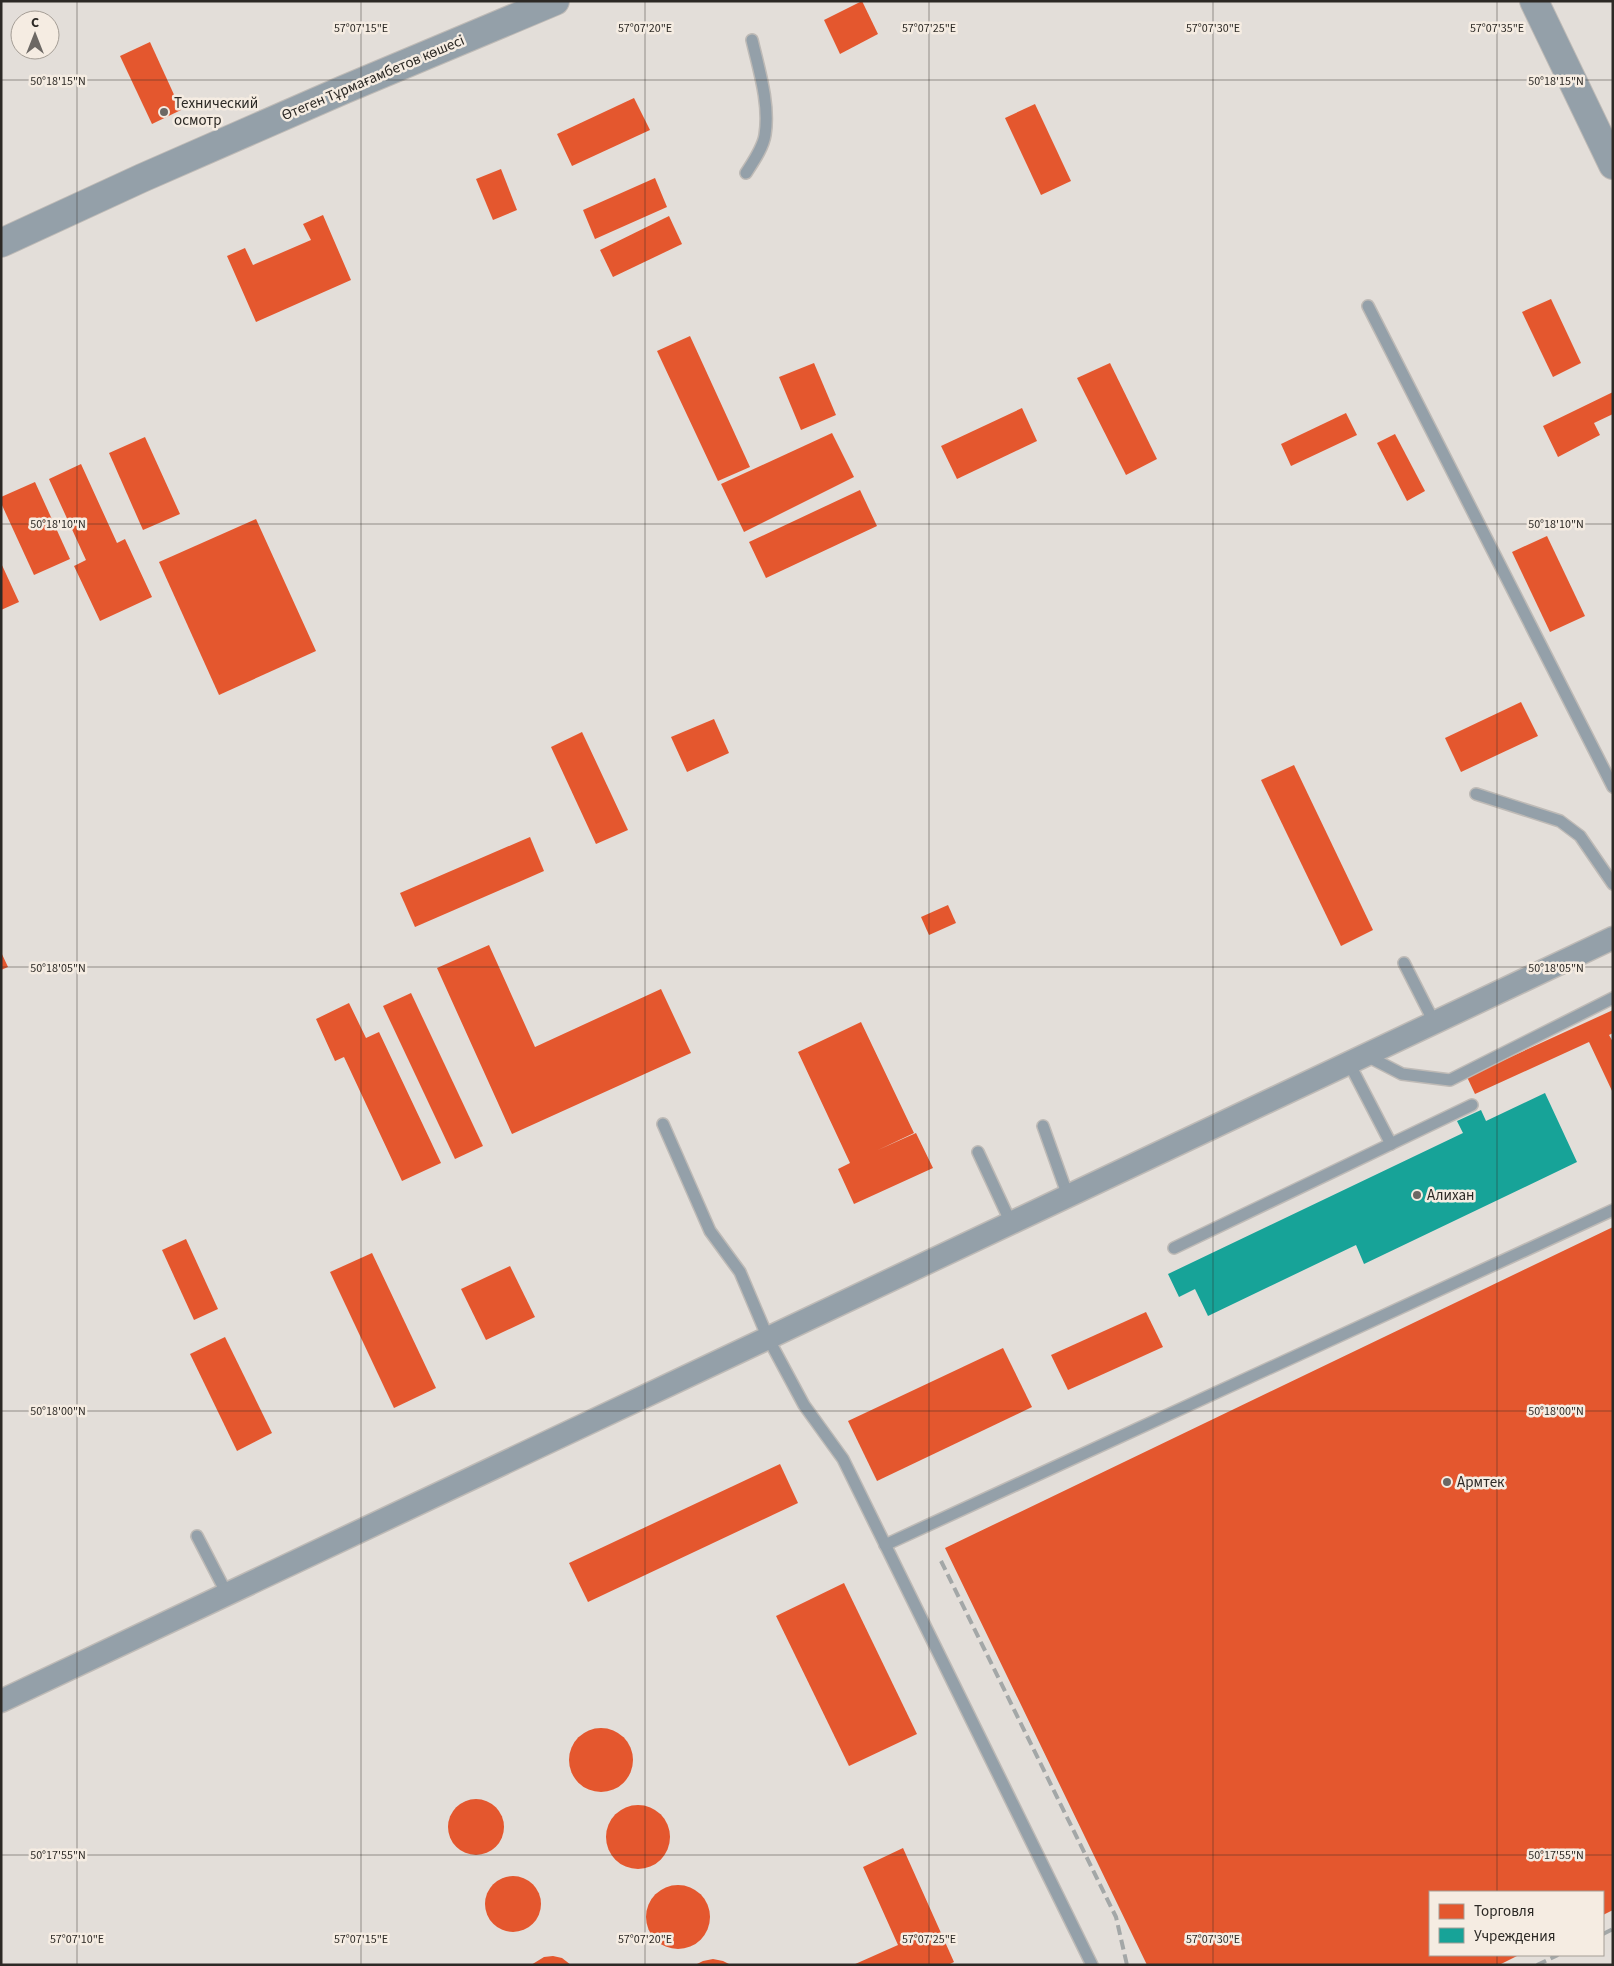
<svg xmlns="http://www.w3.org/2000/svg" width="1614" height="1966" font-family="'Source Sans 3',sans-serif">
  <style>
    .shops { fill: #e4572e }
    .public { fill: #17a398 }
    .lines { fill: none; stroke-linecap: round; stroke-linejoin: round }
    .service-casing { stroke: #bebab6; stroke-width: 14 }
    .minor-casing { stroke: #bebab6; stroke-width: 25 }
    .tertiary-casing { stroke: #bebab6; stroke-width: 30 }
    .service { stroke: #94a0a9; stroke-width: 11 }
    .minor { stroke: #94a0a9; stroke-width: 22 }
    .tertiary { stroke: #94a0a9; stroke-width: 28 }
    .rail { stroke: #a3a7a7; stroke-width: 4; stroke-dasharray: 10 5; stroke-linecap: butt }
    .ticks { fill: none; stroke: #2c2925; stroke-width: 1; stroke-opacity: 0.45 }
    .poi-dot { fill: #6c6864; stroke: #f5ece2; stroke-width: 2 }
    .labels { text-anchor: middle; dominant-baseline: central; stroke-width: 5; stroke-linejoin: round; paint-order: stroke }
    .street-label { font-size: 15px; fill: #2c2925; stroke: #f5ece2 }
    .poi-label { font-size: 15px; fill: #2c2925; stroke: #f5ece2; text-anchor: start }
    .ticks-label { font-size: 12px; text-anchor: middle; fill: #2c2925; stroke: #f5ece2; stroke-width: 5; stroke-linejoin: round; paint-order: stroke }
  </style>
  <rect width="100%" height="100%" fill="#e3ded9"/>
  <g class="shops">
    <polygon points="862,1 878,34 840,54 824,20"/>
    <polygon points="150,42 181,110 152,124 120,56"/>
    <polygon points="634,98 650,130 572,166 557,134"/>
    <polygon points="1035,104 1071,181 1041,195 1005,118"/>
    <polygon points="501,169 517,210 493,220 476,179"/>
    <polygon points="655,178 667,207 595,239 583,210"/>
    <polygon points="323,215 351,280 256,322 227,256 245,248 253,265 311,240 303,224"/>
    <polygon points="669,216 682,244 613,277 600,250"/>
    <polygon points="1551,299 1581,363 1553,377 1522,312"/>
    <polygon points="690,336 750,467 718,481 657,351"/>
    <polygon points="814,363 836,415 801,430 779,377"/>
    <polygon points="1110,363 1157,459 1126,475 1077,378"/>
    <polygon points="1613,392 1613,414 1594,423 1600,435 1558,457 1543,426"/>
    <polygon points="1022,408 1037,441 957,479 941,446"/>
    <polygon points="1346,413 1357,435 1291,466 1281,444"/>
    <polygon points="832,433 854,477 744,532 721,484"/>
    <polygon points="1395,434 1425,491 1407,501 1377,443"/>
    <polygon points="145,437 180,514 143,530 109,453"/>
    <polygon points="81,464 117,543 125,539 152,597 100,621 74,566 86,560 49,479"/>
    <polygon points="35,482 70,559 34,575 1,503 1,497"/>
    <polygon points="860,490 877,526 766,578 749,542"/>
    <polygon points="256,519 316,651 219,695 159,562"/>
    <polygon points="1547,536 1585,616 1550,632 1512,552"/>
    <polygon points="1,563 19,602 1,610"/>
    <polygon points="1521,702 1538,736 1461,772 1445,738"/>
    <polygon points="714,719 729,753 687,772 671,737"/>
    <polygon points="582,732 628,830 596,844 551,747"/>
    <polygon points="1294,765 1373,930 1341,946 1261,780"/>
    <polygon points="530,837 544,871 415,927 400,893"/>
    <polygon points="948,905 956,923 929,935 921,917"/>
    <polygon points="489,945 535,1047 661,989 691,1053 512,1134 437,968"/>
    <polygon points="1,952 8,967 1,970"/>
    <polygon points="411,993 483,1146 455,1159 383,1006"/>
    <polygon points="349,1003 366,1038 379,1032 441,1163 402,1181 344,1057 335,1061 316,1019"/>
    <polygon points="1613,1010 1613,1033 1609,1035 1613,1042 1613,1093 1589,1042 1475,1094 1467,1077"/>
    <polygon points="861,1022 914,1133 878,1150 916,1133 933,1168 854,1204 838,1169 850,1163 798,1052"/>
    <polygon points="1613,1227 1613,1910 1603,1915 1603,1892 1430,1892 1430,1955 1519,1955 1499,1965 1147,1965 945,1548"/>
    <polygon points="186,1239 218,1309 194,1320 162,1250"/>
    <polygon points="372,1253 436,1388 394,1408 330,1272"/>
    <polygon points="510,1266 535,1317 486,1340 461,1289"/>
    <polygon points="1146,1312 1163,1347 1068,1390 1051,1355"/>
    <polygon points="225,1337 272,1433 237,1451 190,1354"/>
    <polygon points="1003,1348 1032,1407 877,1481 848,1421"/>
    <polygon points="780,1464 798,1503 588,1602 569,1563"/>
    <polygon points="844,1583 917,1734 849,1766 776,1616"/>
    <circle cx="601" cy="1760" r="32"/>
    <circle cx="476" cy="1827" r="28"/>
    <circle cx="638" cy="1837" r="32"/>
    <polygon points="903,1848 954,1962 948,1965 853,1965 898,1945 863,1867"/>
    <circle cx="513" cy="1904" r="28"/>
    <circle cx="678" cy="1917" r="32"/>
    <polygon points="553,1956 562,1958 571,1965 531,1965 544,1957"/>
    <polygon points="713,1959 723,1961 731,1965 695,1965 703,1961"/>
  </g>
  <polygon class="public" points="1545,1093 1577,1162 1364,1264 1356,1245 1208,1316 1195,1289 1179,1297 1168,1274 1463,1133 1457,1121 1481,1110 1486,1121"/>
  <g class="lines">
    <g class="service-casing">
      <g id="service">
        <path d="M 746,173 C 753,162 763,148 765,135 C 770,104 759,70 752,40"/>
        <polyline points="1368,306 1613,787"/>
        <polyline points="1476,794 1560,821 1580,836 1613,884"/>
        <polyline points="1404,963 1434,1022"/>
        <polyline points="1365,1055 1402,1074 1450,1080 1613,998"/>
        <polyline points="1349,1063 1391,1144"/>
        <polyline points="663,1124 710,1231 740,1272 768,1338 804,1405 843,1459 1092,1965"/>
        <polyline points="1043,1126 1068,1196"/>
        <polyline points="978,1152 1011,1223"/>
        <polyline points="1174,1248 1472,1105"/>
        <polyline points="197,1536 227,1594"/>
        <polyline points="885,1545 1613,1210"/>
      </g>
    </g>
    <g class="minor-casing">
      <polyline id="minor" points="1,1701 1613,938"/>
    </g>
    <g class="tertiary-casing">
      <g id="tertiary">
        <polyline points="1534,1 1613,165"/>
        <polyline points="1,243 142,178 343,90 555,1"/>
      </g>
    </g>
    <use href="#service" class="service"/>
    <use href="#minor" class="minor"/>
    <use href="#tertiary" class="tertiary"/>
    <g class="rail">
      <polyline points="941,1561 1116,1917 1127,1965"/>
      <polyline points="1603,1934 1613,1929"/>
      <polyline points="1537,1965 1558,1955"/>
    </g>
  </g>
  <path class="ticks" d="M 77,1 L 77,1965M 361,1 L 361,1965M 645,1 L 645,1965M 929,1 L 929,1965M 1213,1 L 1213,1965M 1497,1 L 1497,1892M 1,80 L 1613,80M 1,524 L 1613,524M 1,967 L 1613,967M 1,1411 L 1613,1411M 1,1855 L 1613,1855M 1497,1955 L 1497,1965"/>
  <g class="poi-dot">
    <circle cx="164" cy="112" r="5"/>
    <circle cx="1417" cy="1195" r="5"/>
    <circle cx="1447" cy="1482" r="5"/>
  </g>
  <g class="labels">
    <g class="street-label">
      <text transform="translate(373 78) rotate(-23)">Өтеген Тұрмағамбетов көшесі</text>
    </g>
    <g class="poi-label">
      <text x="174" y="103">Технический<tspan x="174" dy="17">осмотр</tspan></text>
      <text x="1427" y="1195">Алихан</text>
      <text x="1457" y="1482">Армтек</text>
    </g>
  </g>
  <g class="ticks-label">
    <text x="361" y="32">57°07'15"E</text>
    <text x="645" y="32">57°07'20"E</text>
    <text x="929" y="32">57°07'25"E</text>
    <text x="1213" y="32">57°07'30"E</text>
    <text x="1497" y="32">57°07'35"E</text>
    <text x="58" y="85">50°18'15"N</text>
    <text x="1556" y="85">50°18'15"N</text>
    <text x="58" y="528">50°18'10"N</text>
    <text x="1556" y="528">50°18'10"N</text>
    <text x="58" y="972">50°18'05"N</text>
    <text x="1556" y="972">50°18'05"N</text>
    <text x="58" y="1415">50°18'00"N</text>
    <text x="1556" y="1415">50°18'00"N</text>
    <text x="58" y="1859">50°17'55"N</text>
    <text x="1556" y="1859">50°17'55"N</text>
    <text x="77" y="1943">57°07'10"E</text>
    <text x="361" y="1943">57°07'15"E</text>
    <text x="645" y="1943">57°07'20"E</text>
    <text x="929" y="1943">57°07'25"E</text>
    <text x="1213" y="1943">57°07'30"E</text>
  </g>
  <rect width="1614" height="1966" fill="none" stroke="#2c2925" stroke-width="5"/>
  <rect x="1429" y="1891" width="175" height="65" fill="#f5ece2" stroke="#a59e96"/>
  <rect x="1439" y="1904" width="25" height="15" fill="#e4572e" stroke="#a59e96"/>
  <text x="1474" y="1916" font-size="15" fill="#2c2925">Торговля</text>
  <rect x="1439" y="1928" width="25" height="15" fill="#17a398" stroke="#a59e96"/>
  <text x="1474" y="1941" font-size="15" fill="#2c2925">Учреждения</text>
  <g transform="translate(35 35)"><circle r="24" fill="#f5ece2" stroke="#a59e96"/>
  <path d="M0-4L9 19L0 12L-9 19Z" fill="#6c6864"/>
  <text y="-8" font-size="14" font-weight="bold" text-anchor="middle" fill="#2c2925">С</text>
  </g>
</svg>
